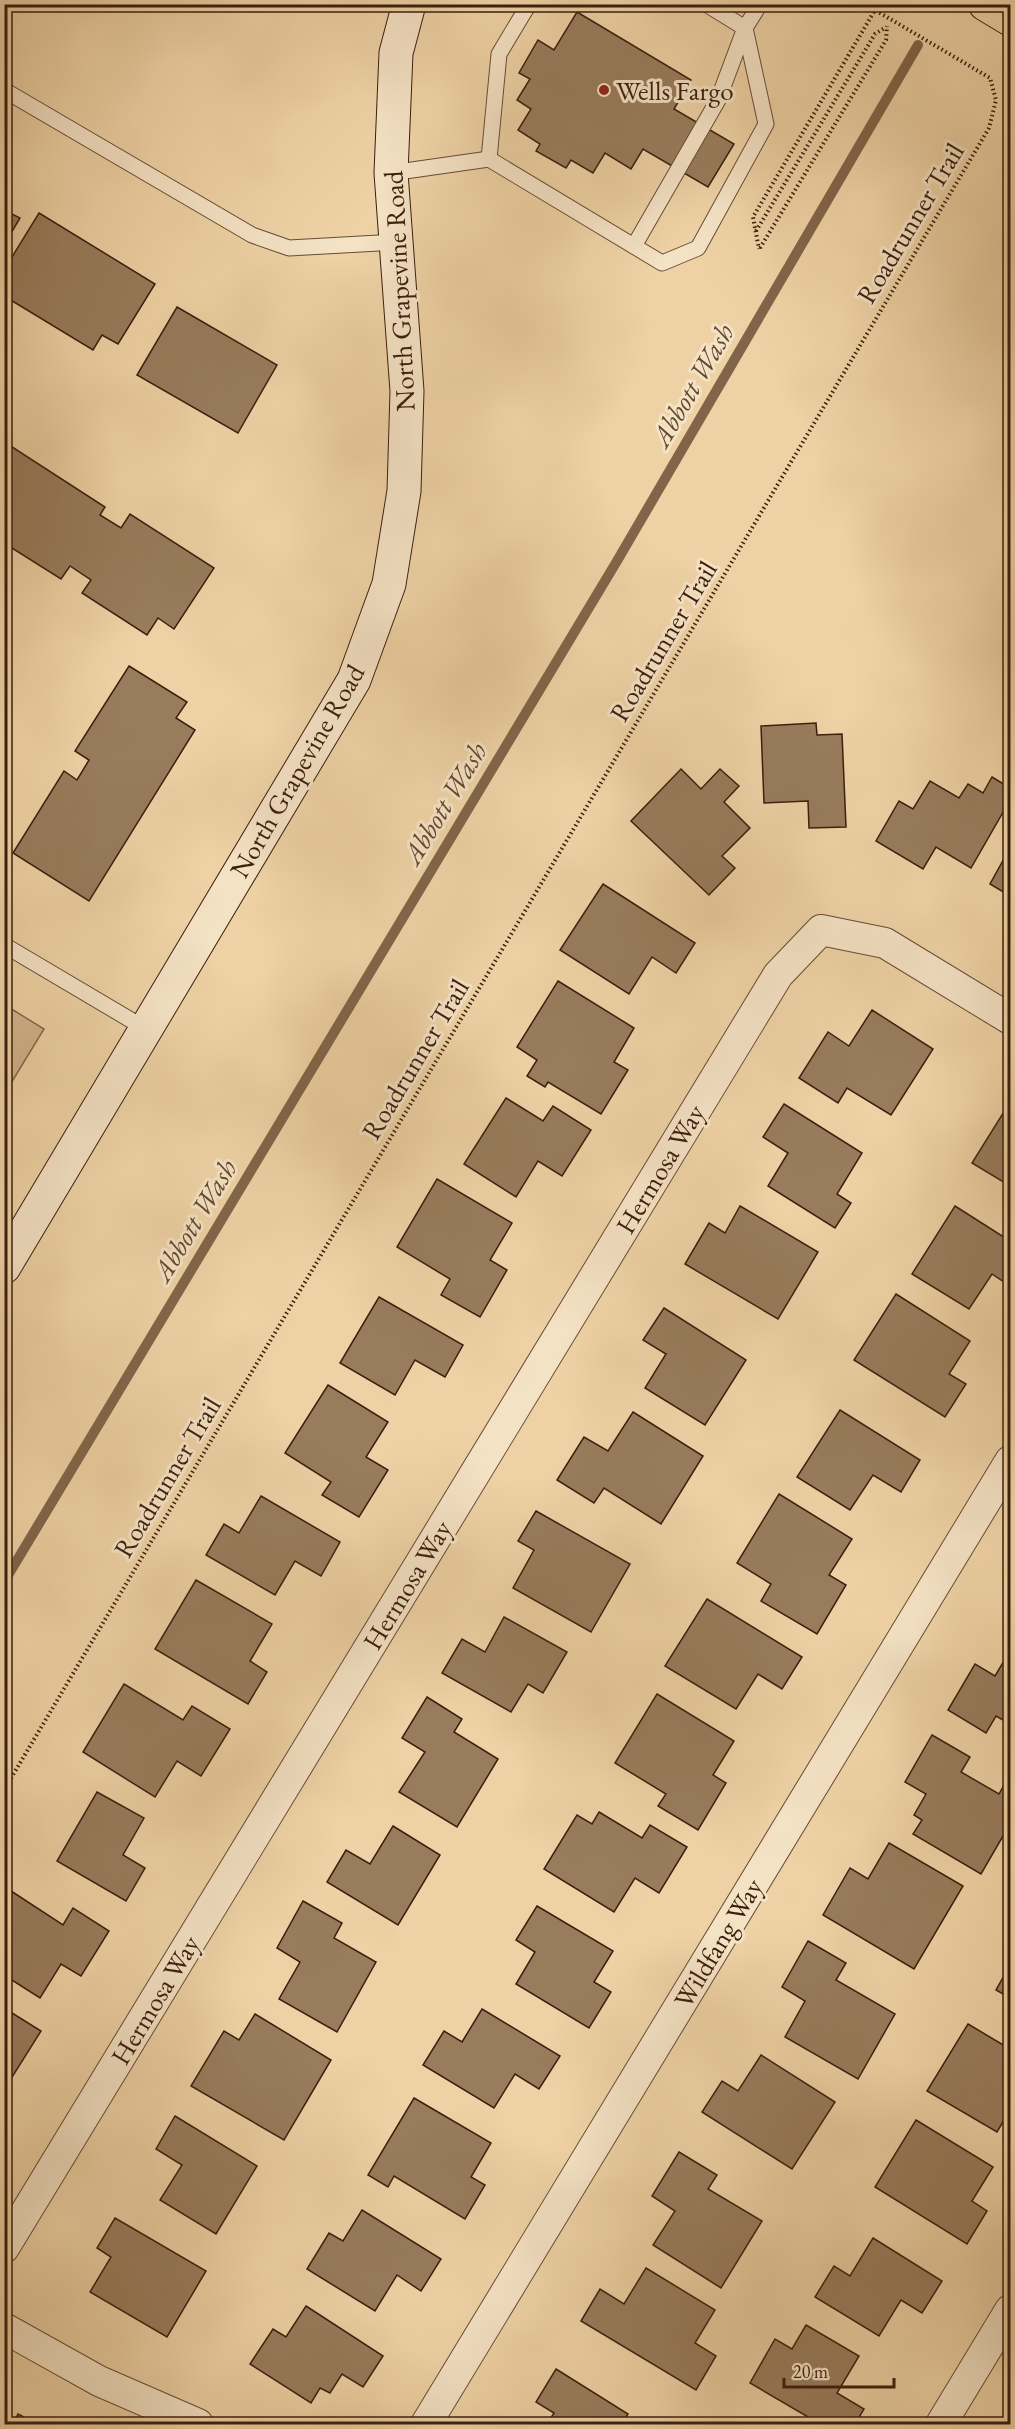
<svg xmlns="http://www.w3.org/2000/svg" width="1015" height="2429" font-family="'EB Garamond',serif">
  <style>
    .green { fill: #d0b38b; stroke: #86684c; stroke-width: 1.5 }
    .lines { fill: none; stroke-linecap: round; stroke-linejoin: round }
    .stream { stroke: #826549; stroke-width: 10 }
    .building { fill: #987c5c; stroke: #3b1e0d; stroke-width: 1.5 }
    .service-casing { stroke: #684b33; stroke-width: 17 }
    .minor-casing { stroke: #684b33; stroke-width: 32 }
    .secondary-casing { stroke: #3b1e0d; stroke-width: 35 }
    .primary-casing { stroke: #3b1e0d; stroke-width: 35 }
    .path { stroke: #3b1e0d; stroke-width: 4; stroke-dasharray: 1.5 3; stroke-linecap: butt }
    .service { stroke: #f4e2c4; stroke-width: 15 }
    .minor { stroke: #f4e2c4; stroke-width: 30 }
    .secondary { stroke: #f4e2c4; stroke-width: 33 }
    .primary { stroke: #eed2a5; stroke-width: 33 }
    .poi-dot { fill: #8f2418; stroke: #f4e2c4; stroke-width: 2 }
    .labels { text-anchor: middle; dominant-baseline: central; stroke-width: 6; stroke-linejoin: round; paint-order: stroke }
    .poi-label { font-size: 27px; fill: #3b1e0d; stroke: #f4e2c4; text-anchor: start }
    .street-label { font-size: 27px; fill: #3b1e0d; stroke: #f4e2c4 }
    .water-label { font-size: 28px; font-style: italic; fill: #644830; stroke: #f4e2c4 }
  </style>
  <rect width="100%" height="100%" fill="#eed2a5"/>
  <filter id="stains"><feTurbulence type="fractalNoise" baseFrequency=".00333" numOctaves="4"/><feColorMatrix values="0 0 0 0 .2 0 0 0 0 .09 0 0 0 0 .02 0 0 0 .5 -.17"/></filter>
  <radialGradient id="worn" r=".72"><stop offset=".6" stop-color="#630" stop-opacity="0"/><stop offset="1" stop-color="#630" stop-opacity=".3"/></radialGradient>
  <polygon class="green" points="5,1005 44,1029 5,1093"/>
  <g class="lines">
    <polyline class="stream" points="4,1582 617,561 918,45"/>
  </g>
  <g class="building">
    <polygon points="577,12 691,80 674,109 734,144 708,187 643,149 631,169 605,153 593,173 571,160 566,168 536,151 540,144 518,130 531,109 517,100 530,79 519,73 538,40 554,50"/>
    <polygon points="4,210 20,218 4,245"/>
    <polygon points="39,213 155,284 118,344 102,335 93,350 4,296 4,270"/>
    <polygon points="177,307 277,365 238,433 137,375"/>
    <polygon points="9,445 105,507 100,515 121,528 130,514 214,568 174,629 158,618 147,635 82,593 91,580 70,566 61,579 4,543 4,451"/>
    <polygon points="129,666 187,702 176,718 195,730 89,901 13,853 64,771 77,780 89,760 75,751"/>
    <polygon points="816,723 817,735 842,734 846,827 809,828 808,801 764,803 761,726"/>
    <polygon points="681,769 701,789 720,769 739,786 724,802 750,828 722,856 735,868 709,895 631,821"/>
    <polygon points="992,777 1010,788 1010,800 971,868 936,847 923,869 876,841 899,801 913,809 930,781 959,798 968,784 983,793"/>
    <polygon points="1010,848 1010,896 990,884"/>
    <polygon points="603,884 695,943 676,973 652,957 629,994 560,950"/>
    <polygon points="558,981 634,1028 614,1062 628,1070 601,1114 548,1082 545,1087 527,1076 537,1060 517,1047"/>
    <polygon points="872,1010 933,1049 891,1115 847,1088 838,1103 799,1078 828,1032 849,1046"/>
    <polygon points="506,1098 543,1121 553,1106 591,1130 562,1176 538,1161 516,1197 464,1164"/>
    <polygon points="1010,1102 1010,1186 972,1163"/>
    <polygon points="784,1104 862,1153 837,1194 851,1203 835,1228 768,1186 788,1153 763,1137"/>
    <polygon points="437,1179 512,1223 490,1260 507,1270 480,1317 441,1295 450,1279 397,1247"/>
    <polygon points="740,1206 818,1252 778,1319 685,1264 709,1223 725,1233"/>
    <polygon points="955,1206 1010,1241 1010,1286 992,1274 969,1309 912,1274"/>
    <polygon points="896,1294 970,1341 949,1374 966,1384 945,1417 854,1360"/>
    <polygon points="379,1297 463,1345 445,1377 415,1360 395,1395 340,1363"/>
    <polygon points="664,1308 746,1360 705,1425 645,1388 666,1354 643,1340"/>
    <polygon points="328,1385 388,1422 366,1457 388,1470 359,1517 322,1495 331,1482 285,1453"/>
    <polygon points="840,1410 920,1460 901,1492 873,1475 850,1510 797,1477"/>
    <polygon points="633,1412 703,1456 661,1524 604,1488 594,1503 557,1480 584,1437 608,1451"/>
    <polygon points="779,1494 852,1539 829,1575 846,1585 817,1634 761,1601 771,1584 737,1563"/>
    <polygon points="261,1496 340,1542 321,1576 295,1561 275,1595 206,1555 224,1524 239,1533"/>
    <polygon points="536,1511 630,1564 591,1632 513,1588 534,1550 518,1541"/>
    <polygon points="196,1580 272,1624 250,1661 267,1672 248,1704 155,1649"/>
    <polygon points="707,1599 802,1657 782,1689 758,1674 736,1709 665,1666"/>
    <polygon points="504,1617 567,1652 543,1693 528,1684 511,1712 442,1673 462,1639 485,1652"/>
    <polygon points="1010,1651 1010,1724 996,1716 986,1733 948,1710 975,1664 995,1676"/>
    <polygon points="124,1684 183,1720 192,1706 230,1729 201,1776 177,1761 155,1797 83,1752"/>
    <polygon points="657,1694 734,1741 713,1775 726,1783 698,1830 658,1806 666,1794 615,1763"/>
    <polygon points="427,1697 462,1719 454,1732 498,1759 457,1827 399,1792 425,1752 402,1738"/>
    <polygon points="932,1735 970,1757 961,1772 999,1794 1004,1785 1010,1789 1010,1824 981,1874 913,1834 922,1820 914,1815 926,1794 905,1782"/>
    <polygon points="97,1792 144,1818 123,1855 145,1868 126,1901 57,1861"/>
    <polygon points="599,1812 642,1838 650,1825 687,1847 659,1893 635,1878 614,1912 544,1869 577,1815 592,1824"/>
    <polygon points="393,1826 440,1855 398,1925 327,1882 346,1850 370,1864"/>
    <polygon points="889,1843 963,1886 914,1969 823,1915 850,1868 868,1879"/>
    <polygon points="8,1889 63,1925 73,1908 109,1931 81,1976 61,1964 40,1998 4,1975 4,1895"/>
    <polygon points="303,1901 342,1923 334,1938 376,1962 337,2032 279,1999 300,1962 277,1948"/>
    <polygon points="537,1906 613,1951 594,1982 611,1992 589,2028 516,1984 535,1952 516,1940"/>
    <polygon points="808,1941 846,1963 836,1980 895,2014 858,2079 785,2037 805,2001 782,1987"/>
    <polygon points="1010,1965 1010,1998 996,1990"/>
    <polygon points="4,2008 41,2031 4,2090"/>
    <polygon points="482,2009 560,2056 539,2089 515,2074 494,2108 423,2065 444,2031 462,2042"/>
    <polygon points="255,2014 331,2060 284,2140 191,2086 224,2031 239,2040"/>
    <polygon points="968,2024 1010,2049 1010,2110 997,2132 927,2091"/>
    <polygon points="761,2055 835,2102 792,2169 702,2112 722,2081 738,2091"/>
    <polygon points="414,2098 491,2143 471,2177 485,2185 465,2219 394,2176 388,2187 368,2175"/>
    <polygon points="175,2116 257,2166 216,2234 160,2200 182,2165 156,2149"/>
    <polygon points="916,2120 993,2167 972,2201 987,2211 967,2244 875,2187"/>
    <polygon points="679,2152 717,2175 708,2189 762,2221 721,2288 653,2245 675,2211 652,2196"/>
    <polygon points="362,2210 441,2259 421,2291 397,2275 375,2311 307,2269 329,2233 343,2241"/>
    <polygon points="115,2218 206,2271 167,2337 90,2292 111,2257 97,2248"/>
    <polygon points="873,2238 942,2281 922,2313 901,2300 879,2336 815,2297 834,2266 850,2276"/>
    <polygon points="646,2268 715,2310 695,2343 716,2356 696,2390 581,2321 600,2289 624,2304"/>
    <polygon points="306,2306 383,2356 363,2387 342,2374 330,2393 320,2388 311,2403 250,2364 273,2329 286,2337"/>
    <polygon points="806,2325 859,2356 837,2393 864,2409 855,2424 820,2424 750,2383 775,2339 792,2349"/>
    <polygon points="556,2369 628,2414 622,2424 547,2424 554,2413 536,2402"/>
    <polygon points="18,2414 37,2424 13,2424"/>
  </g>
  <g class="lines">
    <g class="service-casing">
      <g id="service">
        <polyline points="4,90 252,235 289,248 397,242"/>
        <polyline points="489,159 499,54 529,4"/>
        <polyline points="391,173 489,159 662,263 698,248 766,124 745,28 760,4"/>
        <polyline points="634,246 718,100 745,28 706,4"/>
        <polyline points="4,945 146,1029"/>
      </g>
    </g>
    <g class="minor-casing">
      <g id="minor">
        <polyline points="4,2248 778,975 821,930 885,943 1010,1019"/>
        <polyline points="4,2328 99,2381 198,2424"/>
        <polyline points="426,2424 1010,1461"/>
        <polyline points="941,2424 1010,2310"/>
      </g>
    </g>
    <g class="secondary-casing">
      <polyline id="secondary" points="4,1267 354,680 389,584 404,491 407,391 391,173 396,53 409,4"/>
    </g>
    <g class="primary-casing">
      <polyline id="primary" points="985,4 1010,19"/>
    </g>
    <g class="path">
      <polyline points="866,4 875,10"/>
      <polyline points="756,231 875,34 886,27"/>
      <polyline points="760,248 886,40 887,26"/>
      <polyline points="4,1790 989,128 996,100 990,78 875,10 753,217 759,249"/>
    </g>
    <use href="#service" class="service"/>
    <use href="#minor" class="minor"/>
    <use href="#secondary" class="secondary"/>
    <use href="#primary" class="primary"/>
  </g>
  <circle class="poi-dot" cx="604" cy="90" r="6"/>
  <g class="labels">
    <g class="poi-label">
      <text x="616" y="90">Wells Fargo</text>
    </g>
    <g class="street-label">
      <text transform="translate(910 223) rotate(-59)">Roadrunner Trail</text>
      <text transform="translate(399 291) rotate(-93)">North Grapevine Road</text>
      <text transform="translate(663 641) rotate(-59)">Roadrunner Trail</text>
      <text transform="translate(297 771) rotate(-60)">North Grapevine Road</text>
      <text transform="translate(415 1059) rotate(-59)">Roadrunner Trail</text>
      <text transform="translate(660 1169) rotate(-59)">Hermosa Way</text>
      <text transform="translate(167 1477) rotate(-59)">Roadrunner Trail</text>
      <text transform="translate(407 1585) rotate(-59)">Hermosa Way</text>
      <text transform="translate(718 1943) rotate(-59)">Wildfang Way</text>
      <text transform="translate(155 2000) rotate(-59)">Hermosa Way</text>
    </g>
    <g class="water-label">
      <text transform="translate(692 385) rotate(-60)">Abbott Wash</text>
      <text transform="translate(444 803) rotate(-59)">Abbott Wash</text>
      <text transform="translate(194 1220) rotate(-59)">Abbott Wash</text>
    </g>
  </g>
  <rect width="1015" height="2429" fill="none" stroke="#eed2a5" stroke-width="24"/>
  <rect x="6" y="6" width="1003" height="2417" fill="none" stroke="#3b1e0d" stroke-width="3"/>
  <rect x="12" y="12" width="991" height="2405" fill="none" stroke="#3b1e0d" stroke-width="1.5"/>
  <path d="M784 2378v9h110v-9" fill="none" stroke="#3b1e0d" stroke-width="3"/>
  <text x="793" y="2378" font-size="18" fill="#3b1e0d" stroke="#f4e2c4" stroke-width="4.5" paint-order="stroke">20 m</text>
  <rect width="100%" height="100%" filter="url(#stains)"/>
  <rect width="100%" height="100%" fill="url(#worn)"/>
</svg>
